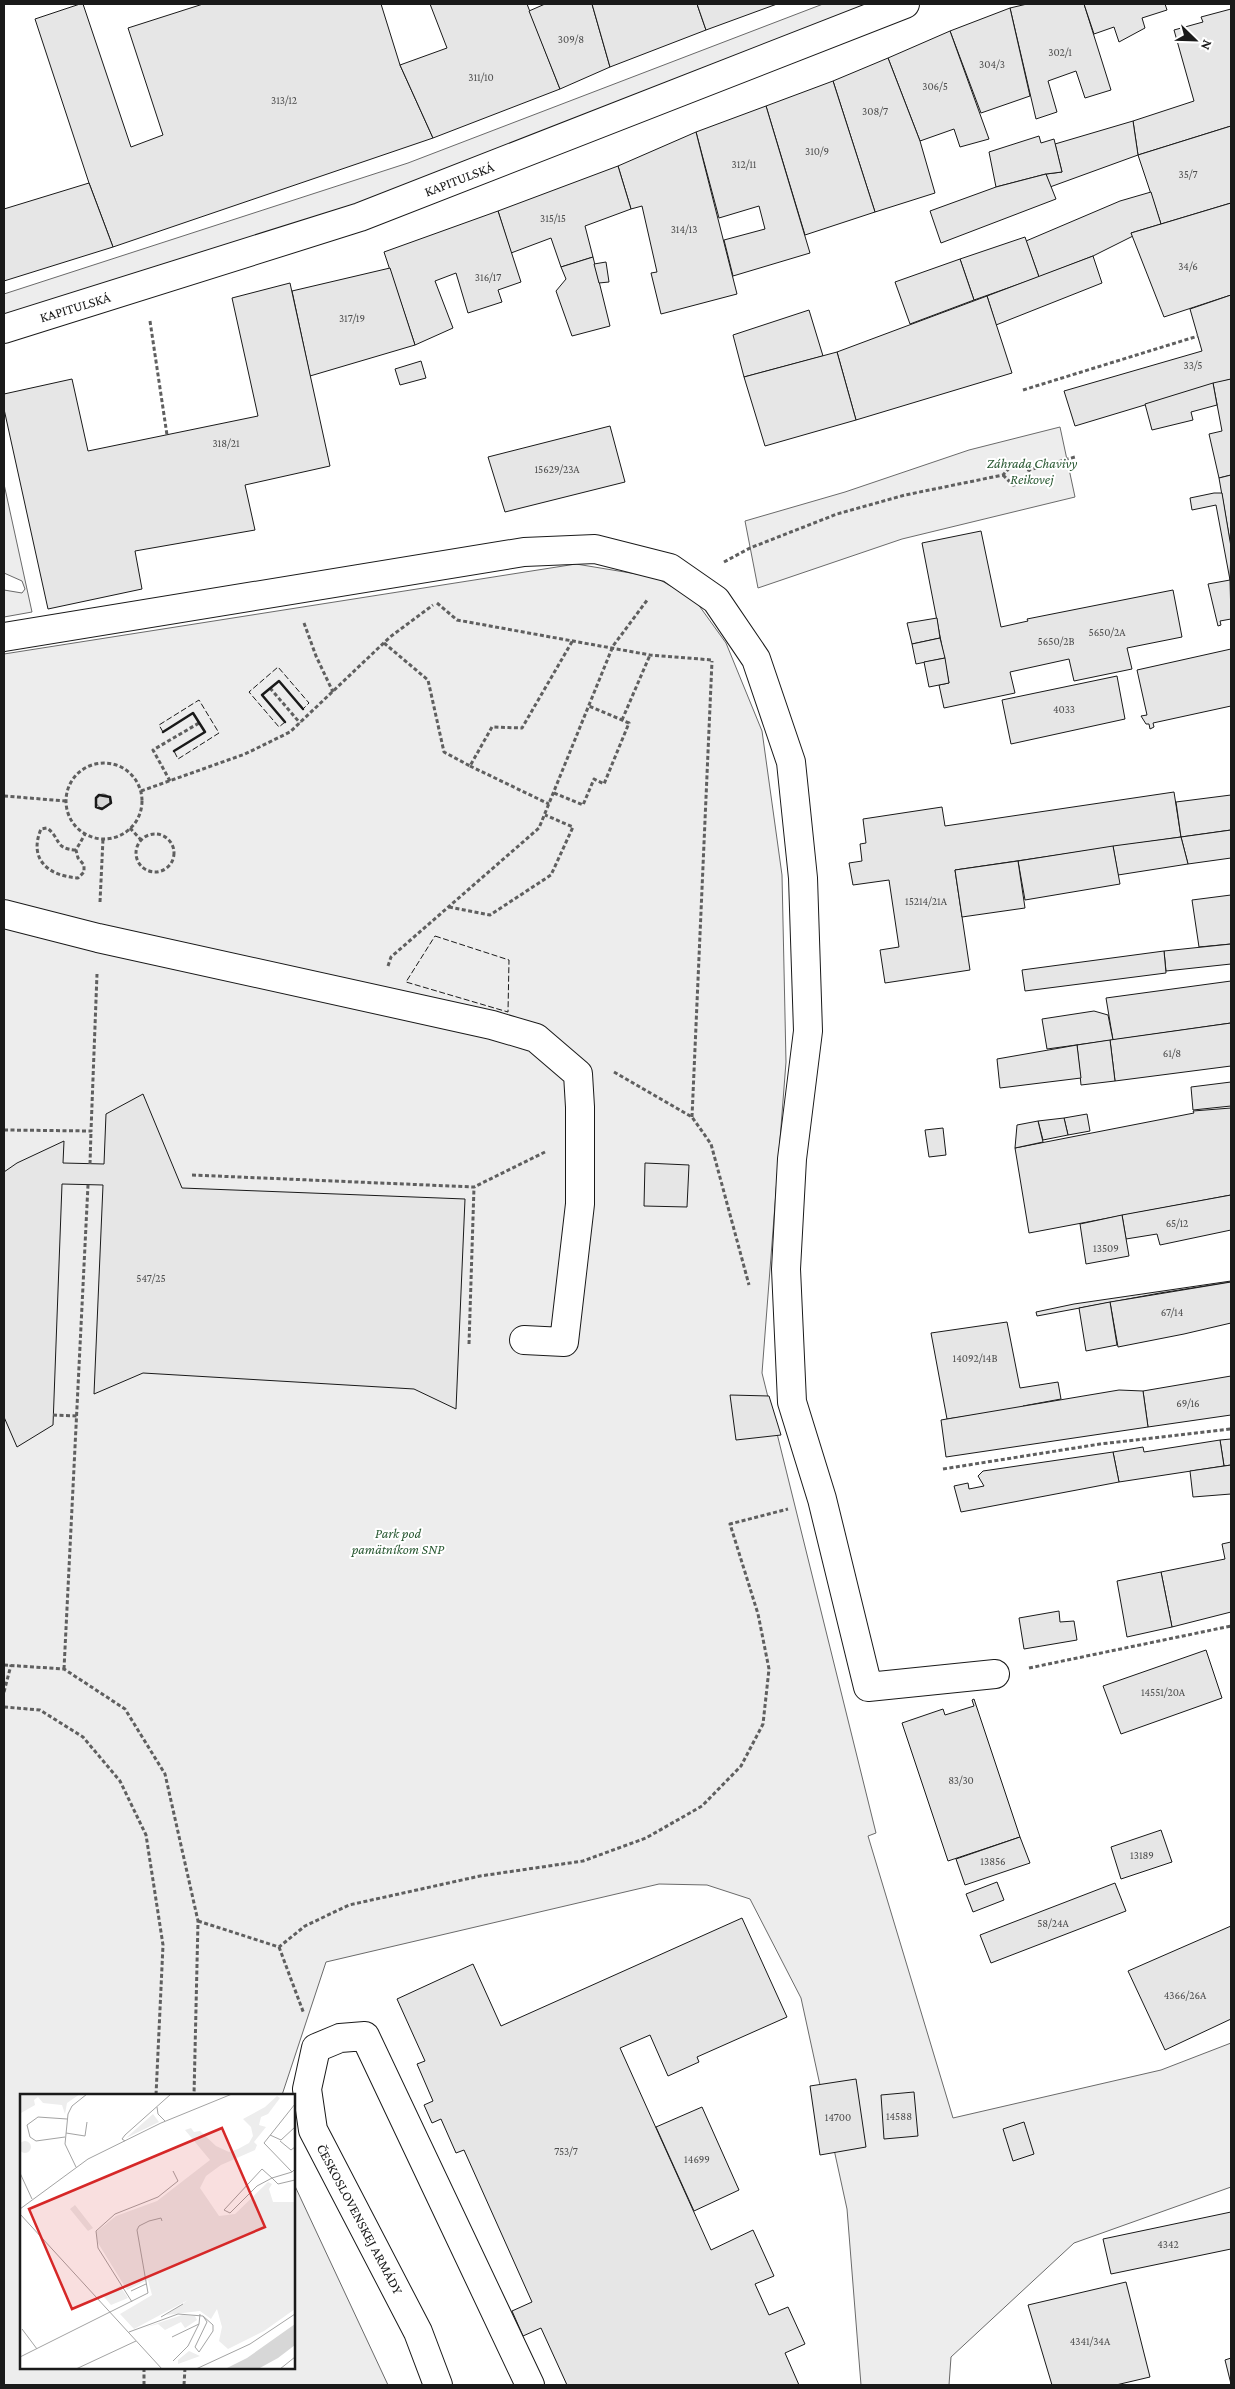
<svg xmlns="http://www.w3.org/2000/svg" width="1235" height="2389" font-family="'Crimson Pro',serif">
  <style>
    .built { fill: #ededed; stroke: #6a6a6a }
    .water { fill: #d7d7d7; stroke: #6a6a6a }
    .building { fill: #e6e6e6; stroke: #1a1a1a }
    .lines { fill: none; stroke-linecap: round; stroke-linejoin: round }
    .minor-casing { stroke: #1a1a1a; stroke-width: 30 }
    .path { stroke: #5f5f5f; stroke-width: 3; stroke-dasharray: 4 2.5; stroke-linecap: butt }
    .minor { stroke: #fff; stroke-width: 28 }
    .fence { stroke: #1a1a1a; stroke-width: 1; stroke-dasharray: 6 2.5; stroke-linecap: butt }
    .wall { stroke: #1a1a1a; stroke-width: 2.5 }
    .labels { text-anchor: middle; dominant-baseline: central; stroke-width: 4; stroke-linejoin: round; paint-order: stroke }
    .number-label { font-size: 11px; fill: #4d4d4d }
    .street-label { font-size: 14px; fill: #1a1a1a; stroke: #fff }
    .park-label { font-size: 14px; font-style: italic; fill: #2b5a34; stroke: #fff }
    .inset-road { fill: none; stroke: #a3a3a3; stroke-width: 1 }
    .view { fill: #d62828; fill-opacity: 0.15; stroke: #d62828; stroke-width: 2.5 }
    .inset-edge { fill: none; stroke: #1a1a1a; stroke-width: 2.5 }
  </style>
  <rect width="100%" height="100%" fill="#fff"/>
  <g class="built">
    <polygon points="823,4 906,4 418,195 4,328 4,294 408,163"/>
    <polygon points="1060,427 1075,497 902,539 758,588 745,521 845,492 969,450"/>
    <polygon points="4,484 32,612 4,617 4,590 22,593 25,589 22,581 4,573"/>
    <polygon points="576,564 655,577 695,600 726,643 762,731 782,875 786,1062 762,1373 876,1833 868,1836 953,2118 1161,2070 1231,2043 1231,2187 1074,2243 951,2357 949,2385 861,2385 847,2209 801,1998 750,1899 707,1885 659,1884 326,1962 282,2095 21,2095 21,2368 294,2368 294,2184 388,2385 4,2385 4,654"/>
  </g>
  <circle class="water" cx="103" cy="801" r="7"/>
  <g class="building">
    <polygon points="80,4 83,4 131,147 163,135 128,28 203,4 381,4 400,65 433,138 113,247 89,183 35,19"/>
    <polygon points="430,4 527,4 560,89 433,138 400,65 447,48"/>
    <polygon points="545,4 592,4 610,67 560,89 529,11"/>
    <polygon points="592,4 697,4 706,30 610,67"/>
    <polygon points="697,4 777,4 706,30"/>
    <polygon points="1027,4 1084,4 1111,90 1085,98 1076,71 1048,81 1057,112 1036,119 1010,8"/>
    <polygon points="1084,4 1165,4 1167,10 1142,18 1145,28 1119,42 1114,27 1094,34"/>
    <polygon points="1010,8 1030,96 981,113 950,31"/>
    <polygon points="1231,9 1231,126 1138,155 1133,121 1194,101 1174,30 1203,22 1201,17"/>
    <polygon points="950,31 989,139 960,147 954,129 920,141 888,58"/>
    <polygon points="888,58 920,141 935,193 875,212 833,81"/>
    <polygon points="833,81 875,212 805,235 766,106"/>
    <polygon points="766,106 810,253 733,276 724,240 765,229 759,206 719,218 696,132"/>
    <polygon points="1133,121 1138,155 1050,187 1046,174 1062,172 1055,144"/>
    <polygon points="1231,126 1231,203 1161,224 1138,155"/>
    <polygon points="696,132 737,294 661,314 651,273 657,272 642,206 631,209 618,166"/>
    <polygon points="1039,136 1041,143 1054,139 1062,172 1046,174 996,187 989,152"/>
    <polygon points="618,166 631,209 585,226 593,257 561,267 551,238 511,253 498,211"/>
    <polygon points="1046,174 1056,199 941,243 930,211 996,187"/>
    <polygon points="89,183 113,247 4,281 4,209"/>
    <polygon points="1151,192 1161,224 1131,233 1133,236 1093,256 1039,277 1026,241 1120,201"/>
    <polygon points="1231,203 1231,295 1164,317 1131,233"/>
    <polygon points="498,211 521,282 498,290 502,302 468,313 456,273 435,281 453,328 415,345 384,252"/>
    <polygon points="1025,237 1039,277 974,300 960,259"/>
    <polygon points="1093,256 1102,283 996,325 987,296"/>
    <polygon points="593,257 610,326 572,336 556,291 566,279 561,267"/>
    <polygon points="960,259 974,300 910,324 895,282"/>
    <polygon points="606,262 609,282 599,283 594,264"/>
    <polygon points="390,268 415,345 310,376 292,291"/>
    <polygon points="290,283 330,466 245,485 255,530 135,551 142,589 48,609 4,409 4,394 72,379 88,451 258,416 232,298"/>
    <polygon points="1231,295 1231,379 1075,426 1064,391 1202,351 1190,309"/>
    <polygon points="987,296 1012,373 856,420 837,352"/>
    <polygon points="809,310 823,356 744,377 733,335"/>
    <polygon points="837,352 856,420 765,446 744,377"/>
    <polygon points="421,361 426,378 400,385 395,369"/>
    <polygon points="1231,379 1231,475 1219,478 1209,434 1222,431 1213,383"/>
    <polygon points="1213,383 1217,405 1191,412 1193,420 1152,430 1145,404"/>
    <polygon points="610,426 625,482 505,512 488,457"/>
    <polygon points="1231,475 1231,547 1219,478"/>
    <polygon points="1214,493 1222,493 1231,547 1230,580 1216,505 1192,510 1190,498"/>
    <polygon points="981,531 1001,627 1028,621 1027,619 1173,590 1182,637 1127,648 1132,669 1074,681 1069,659 1010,672 1015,693 944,708 939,685 949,683 922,543"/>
    <polygon points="1230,580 1231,619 1220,621 1221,625 1218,626 1208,584"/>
    <polygon points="937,618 940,638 912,644 907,623"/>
    <polygon points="940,638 945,658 916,664 912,644"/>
    <polygon points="1231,649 1231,706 1153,723 1154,727 1150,729 1149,724 1146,724 1141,716 1147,715 1137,670"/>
    <polygon points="945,658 949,683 929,687 924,662"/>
    <polygon points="1117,676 1125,719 1011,744 1002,700"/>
    <polygon points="1174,792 1181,837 955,870 970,970 885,983 880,950 899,947 889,880 853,885 849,863 862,861 860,844 866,843 863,819 942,807 945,826"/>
    <polygon points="1231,795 1231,830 1181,837 1176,802"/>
    <polygon points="1231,830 1231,858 1188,864 1181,837"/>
    <polygon points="1181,837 1188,864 1118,875 1113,846"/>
    <polygon points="1113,846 1120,884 1025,900 1018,861"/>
    <polygon points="1018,861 1025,908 962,917 955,870"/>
    <polygon points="1231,895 1231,944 1199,947 1192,900"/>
    <polygon points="1231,944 1231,964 1166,971 1164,951"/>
    <polygon points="1164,951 1166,973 1025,991 1022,970"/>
    <polygon points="1231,981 1231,1023 1113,1040 1106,998"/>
    <polygon points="1094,1011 1108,1015 1113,1040 1047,1049 1042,1019"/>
    <polygon points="1231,1023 1231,1066 1115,1081 1110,1040"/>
    <polygon points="1110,1040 1115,1081 1081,1085 1077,1045"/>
    <polygon points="1077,1045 1081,1078 1000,1088 997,1059"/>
    <polygon points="1231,1082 1231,1106 1193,1110 1191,1087"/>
    <polygon points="143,1094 182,1188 465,1199 456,1409 414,1389 143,1373 94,1394 103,1185 62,1184 53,1425 17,1447 4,1417 4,1172 17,1163 64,1141 63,1163 104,1164 106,1114"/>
    <polygon points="1231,1108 1231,1195 1029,1233 1015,1148 1194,1113 1193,1111"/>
    <polygon points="1087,1114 1090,1131 1068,1135 1064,1118"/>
    <polygon points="1064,1118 1068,1135 1043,1140 1038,1121"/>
    <polygon points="1038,1121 1043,1142 1015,1148 1017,1125"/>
    <polygon points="943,1128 946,1155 929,1157 925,1130"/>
    <polygon points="645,1163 689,1165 687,1207 644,1206"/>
    <polygon points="1231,1195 1231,1230 1160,1245 1157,1234 1126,1239 1122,1215"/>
    <polygon points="1122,1215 1129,1256 1086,1264 1080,1224"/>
    <polygon points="1231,1281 1231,1282 1160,1293 1037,1316 1036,1312 1074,1304"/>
    <polygon points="1231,1282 1231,1323 1184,1334 1118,1347 1110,1302"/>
    <polygon points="1110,1302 1117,1345 1086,1351 1079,1308"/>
    <polygon points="1007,1322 1020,1388 1058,1382 1061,1399 1023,1406 1023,1408 947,1419 931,1333"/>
    <polygon points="1231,1376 1231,1415 1148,1427 1143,1391"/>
    <polygon points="1119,1390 1143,1391 1148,1427 946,1457 941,1420"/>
    <polygon points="730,1395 769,1396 781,1435 736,1440"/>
    <polygon points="1231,1439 1231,1465 1224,1466 1220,1440"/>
    <polygon points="1220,1440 1224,1466 1119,1482 1113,1452 1143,1447 1144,1452"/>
    <polygon points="1113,1452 1119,1482 961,1512 954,1486 968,1483 969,1489 984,1486 978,1476 983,1471"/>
    <polygon points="1231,1465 1231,1494 1193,1497 1190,1471"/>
    <polygon points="1231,1542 1231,1612 1172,1627 1161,1572 1225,1559 1222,1544"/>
    <polygon points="1161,1572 1172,1627 1127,1637 1117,1581"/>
    <polygon points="1059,1611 1060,1622 1074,1621 1077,1640 1024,1649 1019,1618"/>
    <polygon points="1206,1650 1222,1698 1121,1734 1103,1686"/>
    <polygon points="974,1699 1020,1837 948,1861 902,1723 943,1709 945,1715 974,1706 972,1700"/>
    <polygon points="1161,1830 1172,1862 1121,1879 1111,1847"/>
    <polygon points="1020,1837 1030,1863 965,1885 956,1859"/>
    <polygon points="997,1882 1004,1900 973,1912 966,1894"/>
    <polygon points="1115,1883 1126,1911 991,1963 980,1935"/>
    <polygon points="742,1918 787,2017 697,2057 699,2062 668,2076 650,2035 620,2048 711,2250 753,2230 774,2276 755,2284 769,2315 788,2307 805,2344 785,2353 799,2385 567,2385 541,2328 523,2336 512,2311 532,2302 464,2150 456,2153 441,2119 432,2123 424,2105 433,2101 417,2064 425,2061 397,1999 473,1964 501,2026"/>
    <polygon points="1231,1926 1231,2019 1165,2050 1128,1971"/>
    <polygon points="856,2079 866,2147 820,2155 810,2086"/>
    <polygon points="914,2092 918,2136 884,2139 881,2095"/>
    <polygon points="702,2107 739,2190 694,2211 656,2127"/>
    <polygon points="1024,2122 1034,2154 1013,2161 1003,2129"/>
    <polygon points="1231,2212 1231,2249 1111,2274 1103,2239"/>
    <polygon points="1126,2282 1150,2377 1116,2385 1052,2385 1028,2305"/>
    <polygon points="1231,2358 1231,2384 1225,2360"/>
  </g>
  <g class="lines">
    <g class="minor-casing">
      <g id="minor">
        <polyline points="4,329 360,217 905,4"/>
        <polyline points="4,637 524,552 595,549 670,568 716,600 756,659 791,762 803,878 808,1031 792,1159 786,1269 792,1402 822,1499 868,1687 995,1674"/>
        <polyline points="4,914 98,938 492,1025 536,1038 578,1074 580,1107 580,1204 564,1342 524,1340"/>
        <polyline points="438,2385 418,2332 313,2130 307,2089 316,2048 340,2038 365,2036 530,2385"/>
      </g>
    </g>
    <g class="path">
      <polyline points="150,321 167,435"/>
      <polyline points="1023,390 1198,336"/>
      <polyline points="1003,475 1013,485 1026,483 1029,470"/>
      <polyline points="724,562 750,548 837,514 905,495 1003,475 1014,463 1023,465 1029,470 1075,457"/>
      <polyline points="437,603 457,620 650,655 712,660"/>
      <polyline points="304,623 316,656 333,692"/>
      <polyline points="384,643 428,680 444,752 470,766 492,727 522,728 573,640"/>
      <polyline points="270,688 300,723"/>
      <polyline points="622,720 650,655"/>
      <circle cx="104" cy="801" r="38"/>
      <polyline points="470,766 549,804"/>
      <polyline points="170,781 153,750 199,723"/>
      <polyline points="141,791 245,754 290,732 390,637 433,605"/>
      <polyline points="554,793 583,805 594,779 604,784 629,723 589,706"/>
      <polyline points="4,796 66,801"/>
      <polyline points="130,828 141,840"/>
      <circle cx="155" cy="853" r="19"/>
      <path d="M 76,850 C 54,849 61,838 47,828 L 41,829 C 28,860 49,876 78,878 L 84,872 L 84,865 L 78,858 L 76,850 L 85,834"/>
      <polyline points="100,902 103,839"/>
      <polyline points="449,907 490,915 551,875 573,827 545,815"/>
      <polyline points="388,966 391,957 539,828 613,646 648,599"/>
      <polyline points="614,1072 692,1117 711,1144 749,1285"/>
      <polyline points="692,1117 712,661"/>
      <polyline points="4,1130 91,1131 97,974"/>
      <polyline points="90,1164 91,1131"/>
      <polyline points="192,1175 474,1187 545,1152"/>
      <polyline points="469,1344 474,1187"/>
      <polyline points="53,1415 77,1416"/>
      <polyline points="943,1469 1100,1444 1231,1429"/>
      <polyline points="4,1665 64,1669 125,1709 165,1774 198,1921 194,2095"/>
      <polyline points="1029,1668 1231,1626"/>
      <polyline points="64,1669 88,1185"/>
      <polyline points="4,1692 11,1665"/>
      <polyline points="4,1707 40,1710 83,1737 120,1781 146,1835 163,1945 156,2095"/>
      <polyline points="198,1921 279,1947 305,1926 349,1905 480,1876 583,1861 646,1838 702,1806 741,1766 763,1724 769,1669 758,1614 730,1524 788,1509"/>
      <polyline points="279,1947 304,2014"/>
      <polyline points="144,2385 144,2368"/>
      <polyline points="184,2385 185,2368"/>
    </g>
    <use href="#minor" class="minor"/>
    <g class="fence">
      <polyline points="285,722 279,727 249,692 278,667 309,703 303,709"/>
      <polyline points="163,732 159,725 199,700 219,733 178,759 174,751"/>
      <polygon points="435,936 509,960 508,1012 406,982"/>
    </g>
    <g class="wall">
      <polyline points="285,722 262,695 279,681 303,709"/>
      <polyline points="163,732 193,713 205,732 174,751"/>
      <polygon points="99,795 110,797 111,803 102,809 96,807 96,798"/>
    </g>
  </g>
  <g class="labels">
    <g class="number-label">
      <text x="571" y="39">309/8</text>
      <text x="1060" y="52">302/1</text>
      <text x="992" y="64">304/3</text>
      <text x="481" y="77">311/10</text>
      <text x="935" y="86">306/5</text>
      <text x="284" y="100">313/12</text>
      <text x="875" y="111">308/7</text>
      <text x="817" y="151">310/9</text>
      <text x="744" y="164">312/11</text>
      <text x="1188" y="174">35/7</text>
      <text x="553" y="218">315/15</text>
      <text x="684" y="229">314/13</text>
      <text x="1188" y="266">34/6</text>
      <text x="488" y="277">316/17</text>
      <text x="352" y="318">317/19</text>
      <text x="1193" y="365">33/5</text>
      <text x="226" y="443">318/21</text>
      <text x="557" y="469">15629/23A</text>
      <text x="1107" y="632">5650/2A</text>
      <text x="1056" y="641">5650/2B</text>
      <text x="1064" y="709">4033</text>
      <text x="926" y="901">15214/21A</text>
      <text x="1172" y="1053">61/8</text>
      <text x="1177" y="1223">65/12</text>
      <text x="1106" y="1248">13509</text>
      <text x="151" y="1278">547/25</text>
      <text x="1172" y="1312">67/14</text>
      <text x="975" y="1358">14092/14B</text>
      <text x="1188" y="1403">69/16</text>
      <text x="1163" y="1692">14551/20A</text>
      <text x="961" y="1780">83/30</text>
      <text x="1142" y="1855">13189</text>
      <text x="993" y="1861">13856</text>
      <text x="1053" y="1923">58/24A</text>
      <text x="1185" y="1995">4366/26A</text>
      <text x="899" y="2116">14588</text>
      <text x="838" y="2117">14700</text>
      <text x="566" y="2151">753/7</text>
      <text x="697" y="2159">14699</text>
      <text x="1168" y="2244">4342</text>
      <text x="1090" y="2341">4341/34A</text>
    </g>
    <g class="street-label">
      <text transform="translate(459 179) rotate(-21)">KAPITULSKÁ</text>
      <text transform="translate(75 307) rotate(-17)">KAPITULSKÁ</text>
      <text transform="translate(360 2219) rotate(62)">ČESKOSLOVENSKEJ ARMÁDY</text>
    </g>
    <g class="park-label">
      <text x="1032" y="463">Záhrada Chavivy<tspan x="1032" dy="16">Reikovej</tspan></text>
      <text x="398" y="1533">Park pod<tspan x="398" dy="16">pamätníkom SNP</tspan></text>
    </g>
  </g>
  <g transform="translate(20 2094)">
    <rect width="275" height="275" fill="#fff"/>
    <path d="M 0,0 L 60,0 L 47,9 L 45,20 L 42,11 L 23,9 L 18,3 L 14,6 L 15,11 L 1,19 ZM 257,2 L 260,4 L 248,20 L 241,23 L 239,31 L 246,33 L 234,48 L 237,51 L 235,56 L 201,71 L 186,82 L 180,94 L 199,122 L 215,120 L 248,88 L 252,90 L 249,95 L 253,108 L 275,108 L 275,215 L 244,237 L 208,255 L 199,247 L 202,233 L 197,215 L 191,225 L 180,217 L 146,221 L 168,206 L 114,235 L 100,220 L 132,201 L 128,186 L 107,196 L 78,149 L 76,138 L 96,122 L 137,107 L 190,66 L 165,36 L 171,34 L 174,38 L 180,37 L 196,52 L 209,58 L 218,55 L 229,49 L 233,42 L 231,33 L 223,25 L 245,13 ZM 133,20 L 139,28 L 106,44 ZM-1 53a6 6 0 1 1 12 0a6 6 0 1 1-12 0ZM 55,111 L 73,134 L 68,137 L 50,115 ZM 100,192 L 108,204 L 91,211 L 84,203 ZM 162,221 L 175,222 L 177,226 L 165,234 L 161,228 L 145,236 L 138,230 L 123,234 ZM 169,257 L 180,262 L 158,270 L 158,266 Z" fill="#ededed"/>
    <path d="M 275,230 L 275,251 L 258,264 L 238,275 L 205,275 L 227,264 Z" fill="#d7d7d7"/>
    <path class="inset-road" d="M 137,13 L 138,20 L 145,27M 46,39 L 65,42 L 67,28M 250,41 L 261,46 L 275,33M 45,43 L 16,47 L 10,43 L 7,31 L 18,23 L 47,25M 105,47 L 102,45 L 105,41 L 151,0M 260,47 L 271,56 L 275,53M 56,73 L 45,50 L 48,20 L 52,12 L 67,0M 275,75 L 272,78 L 252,84 L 237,92 L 210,119 L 204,116 L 242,75 L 252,84 L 258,90 L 275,86M 272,78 L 244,49 L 275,10M 0,79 L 12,105M 0,115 L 68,65 L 141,29 L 212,0M 0,120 L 142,275M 111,197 L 126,190M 112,208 L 78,154 L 76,137 L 95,120 L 138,103 L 158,87 L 153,77M 183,222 L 193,231 L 193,237 L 179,258 L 175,253 L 187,228 ZM 141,223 L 163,210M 2,235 L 17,255M 109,238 L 158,220 L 183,222M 152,243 L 179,230M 0,263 L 128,199 L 117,136 L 119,132 L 129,127 L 141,124 L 142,127M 153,267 L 168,252 L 179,230 L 180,220M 56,275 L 116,247M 176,275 L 230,250 L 275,220M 260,275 L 275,263"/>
    <path class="view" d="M 202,34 L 245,133 L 52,215 L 9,115 Z"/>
    <rect width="275" height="275" class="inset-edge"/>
  </g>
  <rect width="1235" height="2389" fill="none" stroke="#1a1a1a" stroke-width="10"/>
  <g transform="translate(1195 40) rotate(113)" stroke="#ffffff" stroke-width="4" paint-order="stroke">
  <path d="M0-4L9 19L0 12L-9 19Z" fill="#1a1a1a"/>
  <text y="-8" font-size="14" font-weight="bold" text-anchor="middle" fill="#1a1a1a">N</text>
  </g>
</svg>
